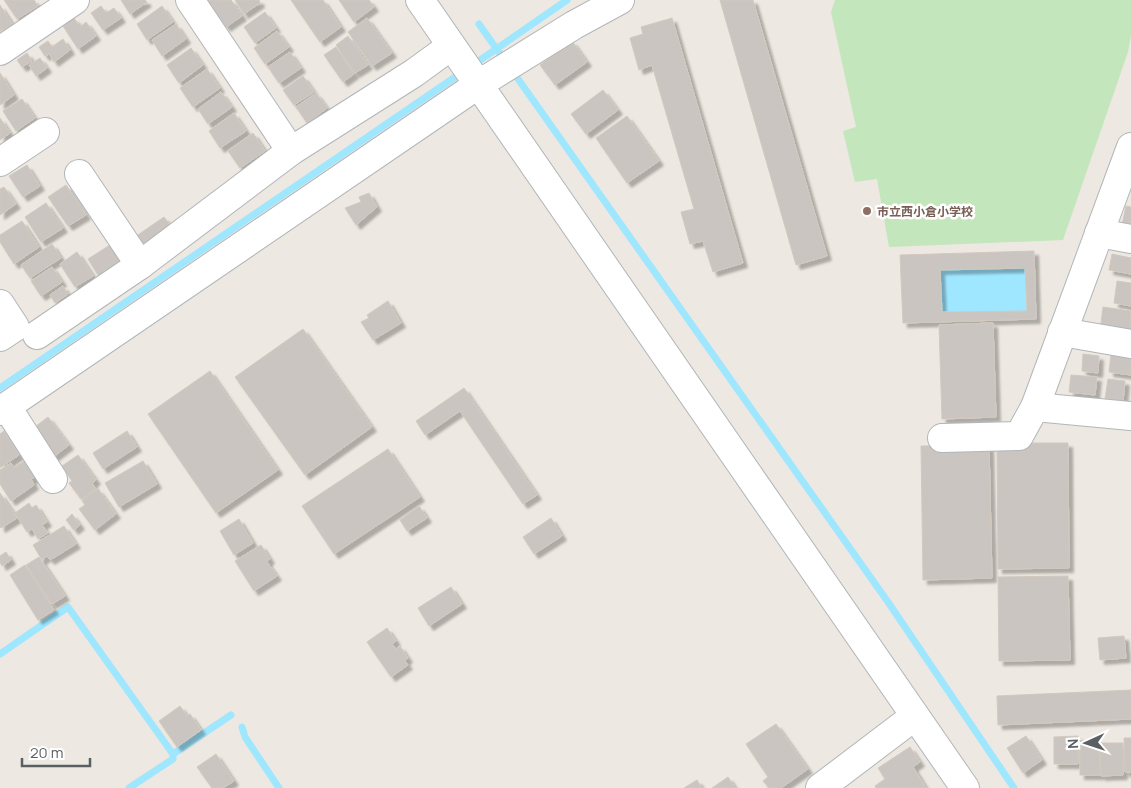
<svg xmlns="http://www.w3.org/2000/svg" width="1131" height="788" font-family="Manrope,'Noto Sans JP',sans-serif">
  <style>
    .green { fill: #c3e6bc }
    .water { fill: #9fe6ff }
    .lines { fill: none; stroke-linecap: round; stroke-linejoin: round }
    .stream { stroke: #9fe6ff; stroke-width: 7 }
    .building { fill: #cac5c0; stroke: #d2c9bf; fill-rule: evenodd; filter: url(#shadow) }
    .minor-casing { stroke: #b2b6b9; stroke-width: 30 }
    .minor { stroke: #fff; stroke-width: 28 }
    .education-dot { fill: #8d6e63; stroke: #fff; stroke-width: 2 }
    .labels { text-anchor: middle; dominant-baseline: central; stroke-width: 5; stroke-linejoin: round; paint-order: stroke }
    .education-label { font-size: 12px; font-weight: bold; fill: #785e54; stroke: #fff; text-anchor: start }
  </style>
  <defs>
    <filter id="shadow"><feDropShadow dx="4.5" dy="4.5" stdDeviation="1" flood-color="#0004"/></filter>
  </defs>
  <rect width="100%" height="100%" fill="#ede8e1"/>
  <polygon class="green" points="835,0 1131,0 1131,35 1128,52 1063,240 889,247 877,179 855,182 843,131 856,127 831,12"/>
  <polygon class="water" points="1025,268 1027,311 942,312 940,270"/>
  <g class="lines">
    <g class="stream">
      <polyline points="479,24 505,61"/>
      <polyline points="473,65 567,0"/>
      <polyline points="511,69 888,602 1014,788"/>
      <polyline points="0,388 464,71"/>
      <polyline points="0,654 68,607 173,754"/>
      <polyline points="242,727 245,737 279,788"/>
      <polyline points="129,788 173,759 173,754 231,715"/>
    </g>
  </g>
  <g class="building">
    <polygon points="4,0 34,0 38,6 17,19"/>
    <polygon points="121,0 145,0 147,2 130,14"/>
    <polygon points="210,0 231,0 242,16 226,27 208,1"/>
    <polygon points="235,0 259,0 260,3 244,14"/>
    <polygon points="291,0 323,0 341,27 320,42"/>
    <polygon points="339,0 369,0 374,7 354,22"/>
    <polygon points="720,0 753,0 827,256 796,265"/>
    <polygon points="0,5 12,24 0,32"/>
    <polygon points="101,6 106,13 114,8 121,18 103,30 91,13"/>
    <polygon points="162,6 173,22 147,40 137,24"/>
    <polygon points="265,12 276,28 255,43 244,27"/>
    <polygon points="74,18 80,27 86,22 96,36 78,49 63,26"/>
    <polygon points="367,18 392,53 372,66 348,32"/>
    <polygon points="672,18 743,263 713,272 703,241 690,244 681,212 694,209 652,65 639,70 630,38 643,34 641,27"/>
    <polygon points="176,24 186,39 162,56 152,40"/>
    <polygon points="277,31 289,47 265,64 254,48"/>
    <polygon points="348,36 368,65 355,73 336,45"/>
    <polygon points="63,39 70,50 54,62 49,54 45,56 39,47 48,41 52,47"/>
    <polygon points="572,41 587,62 555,85 540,65"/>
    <polygon points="336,47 354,74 343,82 324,55"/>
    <polygon points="191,48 203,65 179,83 167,65"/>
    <polygon points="290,52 301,68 279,83 268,67"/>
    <polygon points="27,53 32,61 22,67 17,60"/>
    <polygon points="40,58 47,68 36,76 29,65"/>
    <polygon points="207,69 220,88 193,107 180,88"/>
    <polygon points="0,73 14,95 0,105"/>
    <polygon points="303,76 314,92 294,105 283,90"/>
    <polygon points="603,90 618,110 586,134 571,114"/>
    <polygon points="221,92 232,107 208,124 198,109"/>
    <polygon points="316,93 327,108 307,123 296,107"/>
    <polygon points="22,99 35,118 16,131 3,111"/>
    <polygon points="234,113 246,131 220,148 209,131"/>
    <polygon points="627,116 659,161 627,183 596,138"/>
    <polygon points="0,118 10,133 0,140"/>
    <polygon points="253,133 265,151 240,168 228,151"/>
    <polygon points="27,165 40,186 23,197 9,176"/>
    <polygon points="66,185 86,215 68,226 48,197"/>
    <polygon points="4,187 16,204 0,215 0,189"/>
    <polygon points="369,193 377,207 356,225 345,208 361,202 359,197"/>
    <polygon points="46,203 63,228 41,242 25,217"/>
    <polygon points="1126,206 1131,207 1131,226 1122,225"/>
    <polygon points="164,217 174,230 141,253 132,239"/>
    <polygon points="22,221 39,247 14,264 0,242 0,235"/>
    <polygon points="52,244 61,258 30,278 21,265"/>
    <polygon points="110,245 122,263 100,278 88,259"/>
    <path d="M 1034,251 L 1036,319 L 903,323 L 900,255 ZM 1025,268 L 1027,311 L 942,312 L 940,270 Z"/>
    <polygon points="77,252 93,276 75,287 60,264"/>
    <polygon points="1112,254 1131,258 1131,274 1109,270"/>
    <polygon points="52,267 62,282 41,296 31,281"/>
    <polygon points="1117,281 1131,283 1131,306 1114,303"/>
    <polygon points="63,286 68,294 55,303 50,295"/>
    <polygon points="388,301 401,323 373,340 361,322 369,318 367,315"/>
    <polygon points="1103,307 1131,311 1129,335 1100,331"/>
    <polygon points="993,323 996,417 942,419 939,325"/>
    <polygon points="303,329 372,427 305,475 235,377"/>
    <polygon points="1083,354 1099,356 1098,373 1082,371"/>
    <polygon points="1111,354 1131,356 1131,375 1109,372"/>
    <polygon points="210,371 278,470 216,513 148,414"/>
    <polygon points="1071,375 1097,377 1095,395 1069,392"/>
    <polygon points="1108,379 1125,381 1123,401 1105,399"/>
    <polygon points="464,388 537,495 523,504 460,411 425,435 416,421"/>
    <polygon points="48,417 69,445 52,458 31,430"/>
    <polygon points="4,431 19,455 0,468 0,434"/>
    <polygon points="127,431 137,447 103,469 93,453"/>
    <polygon points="997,443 1068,443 1069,568 998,569"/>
    <polygon points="989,445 992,578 923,580 921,446"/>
    <polygon points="388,449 420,497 334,554 302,506"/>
    <polygon points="78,455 96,480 92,483 96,489 81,499 69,483 72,481 62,466"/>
    <polygon points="24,461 35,477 31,479 34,485 11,501 0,484 0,470 11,463 14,468"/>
    <polygon points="143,461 157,484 119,507 105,483"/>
    <polygon points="98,489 116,514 95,530 79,509 85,505 82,500"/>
    <polygon points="0,493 17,518 1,528 0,527"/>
    <polygon points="29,503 32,508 36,505 47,522 42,525 48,533 38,539 32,529 27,532 15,513"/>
    <polygon points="419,506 427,518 407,531 400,520"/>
    <polygon points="72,514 80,525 74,530 66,520"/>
    <polygon points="551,518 562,536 534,554 523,537"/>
    <polygon points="239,519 253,543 234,555 220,531"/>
    <polygon points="64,526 76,544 50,560 47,556 42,560 33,545"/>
    <polygon points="261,545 270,559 267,562 277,576 254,591 235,561"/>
    <polygon points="6,552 11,560 2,566 0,562 0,556"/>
    <polygon points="39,557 65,596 52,604 26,565"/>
    <polygon points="25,565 54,610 38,620 10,575"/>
    <polygon points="1068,576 1070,660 999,661 998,577"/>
    <polygon points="451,587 462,604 429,626 418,608"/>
    <polygon points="387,628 396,641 392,644 396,649 400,646 408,658 405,661 408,665 391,677 367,642"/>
    <polygon points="1124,636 1126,658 1100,660 1098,638"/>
    <polygon points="1131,690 1131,719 998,725 997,696"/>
    <polygon points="180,706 187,716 190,714 201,730 177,747 159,721"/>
    <polygon points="776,724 808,769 781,788 769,788 763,781 768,777 746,744"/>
    <polygon points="1026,736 1042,760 1023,773 1007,748"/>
    <polygon points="1078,736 1078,764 1054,764 1054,737"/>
    <polygon points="1124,738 1131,738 1131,772 1125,772"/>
    <rect x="1080" y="743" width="20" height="32"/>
    <polygon points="1100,743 1123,743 1123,775 1101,776"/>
    <polygon points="910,747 920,762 913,767 926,788 876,788 875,786 885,779 878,768"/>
    <polygon points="216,754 234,781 223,788 212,788 197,767"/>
    <polygon points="728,777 735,788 712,788"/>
    <polygon points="697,780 702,788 684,788"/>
  </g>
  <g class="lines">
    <g class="minor-casing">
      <g id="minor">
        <polyline points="190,0 291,151"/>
        <polyline points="420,0 965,788"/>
        <polyline points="0,51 75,0"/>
        <polyline points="0,162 45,132"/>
        <polyline points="79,174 140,265"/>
        <polyline points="1099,233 1131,239"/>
        <polyline points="0,304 15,327 0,337"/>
        <polyline points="1062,332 1131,344"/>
        <polyline points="37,335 140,265 291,151 414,73 451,46"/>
        <polyline points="7,407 53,479"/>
        <polyline points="1035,407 1131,416"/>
        <polyline points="0,411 479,84 574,25 620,0"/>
        <polyline points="942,438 1019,436 1035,407 1131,147"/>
        <polyline points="820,788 915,716"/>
      </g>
    </g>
    <use href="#minor" class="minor"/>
  </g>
  <circle class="education-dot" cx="867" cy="211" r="5"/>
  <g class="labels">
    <g class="education-label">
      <text x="877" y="211">市立西小倉小学校</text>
    </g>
  </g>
  <g transform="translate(1086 743) rotate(267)" stroke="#ffffff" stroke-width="4" paint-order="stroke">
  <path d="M0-4L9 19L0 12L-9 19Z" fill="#595f62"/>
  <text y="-8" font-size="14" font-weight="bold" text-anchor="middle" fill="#595f62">N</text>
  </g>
  <path d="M22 758v8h68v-8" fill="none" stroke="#595f62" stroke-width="2.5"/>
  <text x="30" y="758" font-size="15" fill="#595f62" stroke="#ffffff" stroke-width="4" paint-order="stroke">20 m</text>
</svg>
